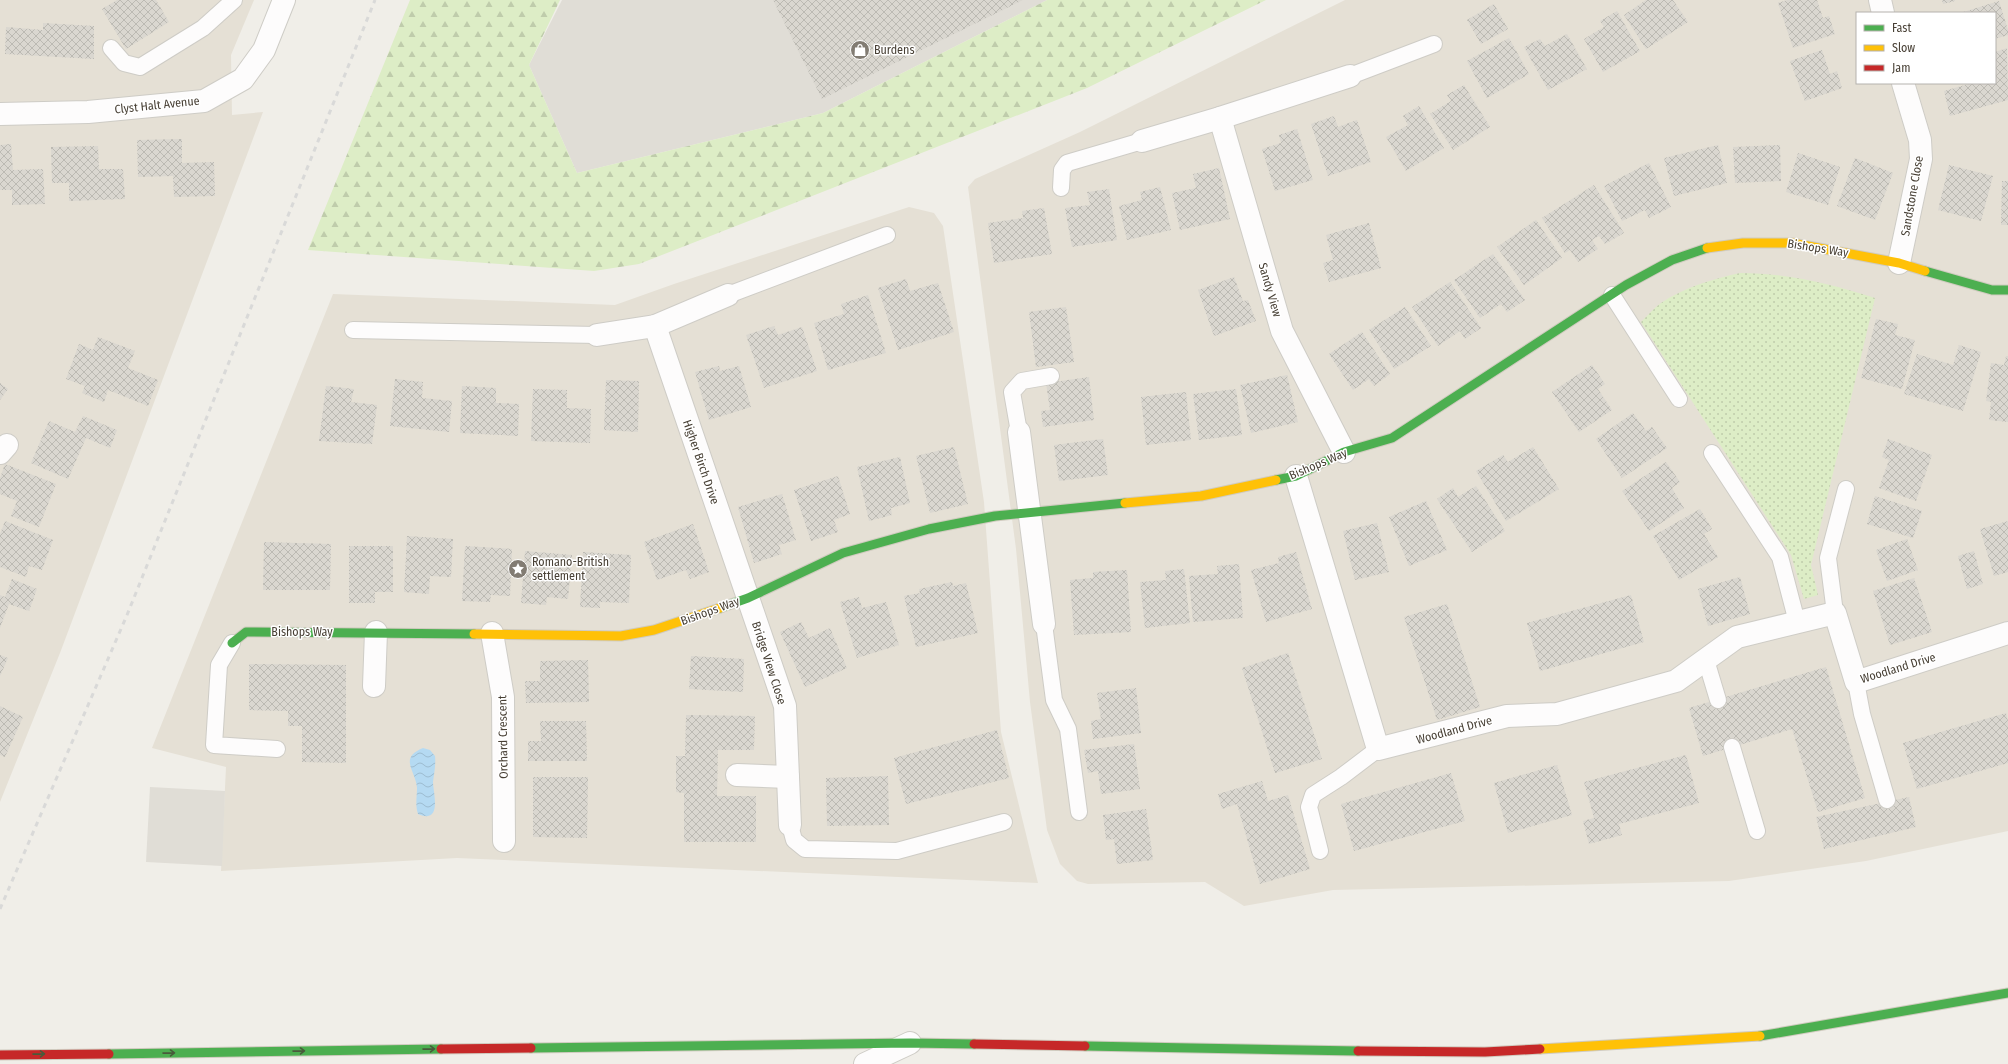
<svg xmlns="http://www.w3.org/2000/svg" width="2008" height="1064" font-family="'Fira Sans Condensed',sans-serif">
  <style>
    .residential { fill: #e5e0d5; fill-rule: evenodd }
    .industrial { fill: #e0ddd6 }
    .green { fill: url(#green-dots) }
    .forest { fill: url(#forest-firs) }
    .water { fill: url(#water-waves) }
    .building { fill: url(#building-cross-hatch) }
    .lines { fill: none; stroke-linecap: round; stroke-linejoin: round }
    .lane-casing { stroke: #ceccc6; stroke-width: 18 }
    .street-casing { stroke: #ceccc6; stroke-width: 24 }
    .fast-casing { stroke: #d0cbbf; stroke-width: 11 }
    .slow-casing { stroke: #d0cbbf; stroke-width: 11 }
    .jam-casing { stroke: #d0cbbf; stroke-width: 11 }
    .lane { stroke: #fdfcfc; stroke-width: 16 }
    .street { stroke: #fdfcfc; stroke-width: 22 }
    .fast { stroke: #4caf50; stroke-width: 9 }
    .slow { stroke: #ffc107; stroke-width: 9 }
    .jam { stroke: #c62828; stroke-width: 9 }
    .rail { stroke: #d9d9d8; stroke-width: 3; stroke-dasharray: 5 5; stroke-linecap: butt }
    .oneway { stroke: #485b3b }
    .labels { text-anchor: middle; dominant-baseline: central; stroke-width: 3; stroke-linejoin: round; paint-order: stroke }
    .poi-label { font-size: 12px; fill: #473f34; stroke: #fff; text-anchor: start }
    .street-label { font-size: 12px; fill: #473f34; stroke: #fff }
  </style>
  <defs>
    <pattern id="green-dots" width="8" height="8" patternUnits="userSpaceOnUse"><rect width="8" height="8" fill="#ddedc6"/><path d="M2 2h.1M6 6h.1" fill="none" stroke="#bfccab" stroke-width="1.8" stroke-linecap="round"/></pattern>
    <pattern id="forest-firs" width="22" height="20" patternUnits="userSpaceOnUse"><rect width="22" height="20" fill="#ddedc6"/><path d="M5 1l3.5 6h-7zM16 11l3.5 6h-7z" fill="#bfccab"/></pattern>
    <pattern id="water-waves" width="16" height="10" patternUnits="userSpaceOnUse"><rect width="16" height="10" fill="#b5daf2"/><path d="M0 5q4-4 8 0t8 0" fill="none" stroke="#9dbcd0"/></pattern>
    <pattern id="building-cross-hatch" width="8" height="8" patternUnits="userSpaceOnUse"><rect width="8" height="8" fill="#dad7d0"/><path d="M0 0l8 8M0 8l8-8" fill="none" stroke="#bcbab3"/></pattern>
  </defs>
  <rect width="100%" height="100%" fill="#f0eee8"/>
  <g class="residential">
    <polygon points="0,0 254,0 231,55 232,115 263,112 60,653 0,802"/>
    <path d="M 1345,0 L 2008,0 L 2008,831 L 1866,861 L 1729,881 L 1333,890 L 1244,906 L 1205,882 L 1088,884 L 1077,881 L 1060,864 L 1047,830 L 1030,702 L 1016,549 L 968,187 L 975,179 L 1080,132 ZM 1857,13 L 1995,13 L 1995,83 L 1857,83 Z"/>
    <polygon points="909,207 934,213 943,226 984,502 1001,732 1038,883 457,858 221,871 226,767 152,748 333,294 615,305 674,284"/>
  </g>
  <g class="industrial">
    <polygon points="562,0 1047,0 823,113 577,173 529,65"/>
    <polygon points="150,787 225,791 222,866 146,862"/>
  </g>
  <path class="green" d="M 1740,273 C 1787,273 1831,284 1875,298 L 1811,565 L 1818,595 L 1804,599 L 1791,555 L 1641,322 C 1647,316 1654,308 1661,303 C 1685,287 1713,279 1740,273 Z"/>
  <polygon class="forest" points="410,0 560,0 529,65 577,173 823,113 1047,0 1266,0 1087,88 639,264 594,271 308,250"/>
  <path class="water" d="M 423,748 L 430,750 L 435,756 C 436,765 434,773 433,782 C 433,792 443,825 418,814 C 415,805 417,797 417,788 C 416,771 398,758 423,748 Z"/>
  <g class="building">
    <polygon points="117,0 156,0 169,22 126,49 102,9"/>
    <polygon points="773,0 1023,0 822,99"/>
    <polygon points="1646,0 1673,0 1688,22 1646,49 1624,15"/>
    <polygon points="1787,0 1817,0 1823,18 1829,16 1835,34 1793,48 1778,3"/>
    <polygon points="1942,0 1955,0 1955,1 1943,4"/>
    <polygon points="1999,1 2008,30 2008,35 1995,39 1995,13 1960,13"/>
    <polygon points="1494,4 1508,29 1481,44 1467,20"/>
    <polygon points="1617,11 1640,51 1603,72 1584,39 1604,27 1600,21"/>
    <polygon points="43,23 94,26 94,59 5,54 6,27 43,30"/>
    <polygon points="1567,34 1587,69 1548,90 1524,47 1540,39 1545,46"/>
    <polygon points="1509,38 1529,74 1487,98 1467,61"/>
    <polygon points="2007,48 2008,100 1950,116 1944,91 1972,83 1995,83 1995,52"/>
    <polygon points="1822,50 1830,74 1837,71 1842,88 1805,101 1790,61"/>
    <polygon points="1464,85 1490,127 1453,150 1430,114 1451,101 1447,95"/>
    <polygon points="1419,106 1444,148 1406,171 1386,137 1408,125 1403,116"/>
    <polygon points="1334,116 1338,127 1357,120 1371,162 1328,176 1311,124"/>
    <polygon points="1297,129 1313,180 1275,191 1262,149 1281,143 1279,135"/>
    <polygon points="182,139 182,163 214,162 215,196 174,197 173,176 138,177 137,140"/>
    <polygon points="11,144 13,170 43,169 45,204 12,205 12,190 0,190 0,145"/>
    <polygon points="1718,145 1727,183 1674,196 1664,158"/>
    <polygon points="1780,145 1781,181 1735,183 1733,147"/>
    <polygon points="98,146 99,169 123,169 125,199 69,201 69,183 52,183 51,147"/>
    <polygon points="1798,153 1840,167 1828,205 1786,192"/>
    <polygon points="1855,158 1893,173 1875,220 1837,206"/>
    <polygon points="1649,163 1671,207 1649,218 1645,210 1622,221 1604,186"/>
    <polygon points="1949,165 1993,176 1981,221 1938,210"/>
    <polygon points="1219,168 1230,219 1180,230 1172,193 1196,188 1193,174"/>
    <polygon points="2002,181 2008,181 2008,225 2001,225"/>
    <polygon points="1594,185 1624,233 1605,244 1599,236 1592,240 1598,249 1578,262 1570,250 1565,253 1542,218"/>
    <polygon points="1160,187 1171,230 1127,240 1119,206 1142,200 1140,192"/>
    <polygon points="1109,189 1117,240 1072,247 1065,208 1090,205 1087,192"/>
    <polygon points="1044,208 1052,254 994,263 988,223 1023,218 1022,211"/>
    <polygon points="1536,220 1562,258 1524,285 1497,247"/>
    <polygon points="1369,223 1381,268 1329,282 1323,263 1333,260 1326,235"/>
    <polygon points="1493,254 1525,300 1507,312 1501,304 1480,318 1454,280"/>
    <polygon points="1234,277 1243,301 1248,300 1256,321 1214,336 1198,290"/>
    <polygon points="906,279 910,291 938,283 954,332 898,350 878,288"/>
    <polygon points="1450,282 1481,328 1465,339 1460,331 1438,346 1412,307"/>
    <polygon points="868,295 886,353 828,370 814,323 844,314 841,304"/>
    <polygon points="1066,307 1074,362 1036,367 1029,312"/>
    <polygon points="1405,307 1431,346 1394,369 1369,330"/>
    <polygon points="1876,319 1898,324 1895,335 1915,340 1902,389 1861,378"/>
    <polygon points="774,326 778,335 802,327 817,371 764,388 746,335"/>
    <polygon points="1362,332 1390,374 1374,386 1369,379 1353,390 1329,354"/>
    <polygon points="98,337 135,351 128,368 158,380 148,406 108,390 104,402 82,393 85,386 66,379 79,344 93,350"/>
    <polygon points="1959,345 1981,352 1963,411 1904,394 1917,354 1953,365"/>
    <polygon points="2006,356 2008,356 2008,422 1989,420 1991,402 1986,401 1991,363 2004,365"/>
    <polygon points="1592,365 1605,384 1598,389 1612,410 1579,432 1552,392"/>
    <polygon points="719,366 720,371 739,366 751,407 709,420 695,372"/>
    <polygon points="1287,375 1298,422 1251,433 1240,385"/>
    <polygon points="1089,377 1094,420 1043,427 1041,411 1050,410 1046,383"/>
    <polygon points="395,379 423,382 422,398 452,401 449,432 390,426"/>
    <polygon points="606,380 639,381 638,432 604,430"/>
    <polygon points="0,383 8,389 0,400"/>
    <polygon points="326,386 354,389 351,402 377,405 372,444 319,441"/>
    <polygon points="462,386 496,388 496,403 519,404 518,436 460,433"/>
    <polygon points="533,389 567,390 567,408 591,409 590,443 531,441"/>
    <polygon points="1236,389 1242,435 1199,440 1193,394"/>
    <polygon points="1186,392 1191,440 1146,445 1141,397"/>
    <polygon points="1633,413 1646,431 1652,427 1667,448 1622,478 1596,439"/>
    <polygon points="83,416 117,430 110,448 86,438 68,479 31,463 49,421 75,432"/>
    <polygon points="1103,439 1108,475 1059,481 1054,445"/>
    <polygon points="1888,439 1932,455 1916,501 1879,488 1889,460 1882,457"/>
    <polygon points="954,447 968,504 930,513 916,456"/>
    <polygon points="1533,447 1559,489 1506,521 1476,471 1503,455 1508,462"/>
    <polygon points="900,457 910,503 891,508 892,515 869,521 857,467"/>
    <polygon points="1666,462 1680,482 1672,488 1684,508 1649,531 1622,491"/>
    <polygon points="5,464 56,484 39,527 11,516 17,501 0,494 0,478"/>
    <polygon points="838,476 850,514 834,520 838,532 811,541 794,490"/>
    <polygon points="1476,486 1505,531 1472,552 1437,499 1453,488 1458,497"/>
    <polygon points="782,494 796,540 779,545 782,554 754,563 738,507"/>
    <polygon points="1875,496 1922,511 1913,538 1867,524"/>
    <polygon points="1426,501 1447,550 1409,566 1389,517"/>
    <polygon points="1700,509 1712,529 1704,534 1718,557 1679,580 1653,536"/>
    <polygon points="5,521 53,540 42,570 29,566 26,577 0,567 0,534"/>
    <polygon points="2008,521 2008,572 1994,576 1980,529"/>
    <polygon points="1377,523 1389,572 1355,580 1343,531"/>
    <polygon points="693,524 709,572 690,579 686,570 657,580 644,542"/>
    <polygon points="407,536 453,539 451,577 430,576 429,594 404,592"/>
    <polygon points="1907,539 1918,570 1887,581 1876,550"/>
    <polygon points="264,542 331,544 330,590 263,590"/>
    <polygon points="349,546 393,546 393,592 375,592 375,603 349,603"/>
    <polygon points="465,546 512,549 510,596 491,595 490,602 462,601"/>
    <polygon points="525,551 572,555 568,599 547,597 546,605 521,603"/>
    <polygon points="1974,551 1983,584 1967,589 1958,556"/>
    <polygon points="583,552 631,555 629,603 600,602 600,608 580,607"/>
    <polygon points="1296,552 1312,609 1266,622 1251,570 1279,563 1278,557"/>
    <polygon points="1239,564 1243,618 1193,622 1189,576 1218,574 1217,566"/>
    <polygon points="1184,569 1190,623 1145,628 1140,582 1166,580 1165,571"/>
    <polygon points="1127,570 1131,632 1074,635 1070,580 1093,578 1093,572"/>
    <polygon points="1740,577 1750,614 1708,626 1698,589"/>
    <polygon points="1914,578 1932,632 1890,645 1873,591"/>
    <polygon points="12,579 37,589 29,611 9,604 0,628 0,595 5,597"/>
    <polygon points="952,582 953,586 966,583 978,633 916,647 904,596 920,593 919,589"/>
    <polygon points="1631,595 1644,642 1540,671 1527,623"/>
    <polygon points="859,597 862,608 886,602 899,645 857,658 840,602"/>
    <polygon points="1447,604 1480,707 1437,720 1404,617"/>
    <polygon points="801,622 809,638 830,628 847,668 805,687 780,632"/>
    <polygon points="1288,653 1322,759 1275,773 1242,668"/>
    <polygon points="0,655 8,658 0,676"/>
    <polygon points="691,656 744,659 743,692 689,689"/>
    <polygon points="588,660 589,702 526,703 525,681 540,681 540,661"/>
    <polygon points="249,664 346,665 346,763 302,762 302,726 288,726 288,711 249,710"/>
    <polygon points="1826,667 1865,798 1818,812 1792,729 1703,756 1689,708"/>
    <polygon points="1136,688 1141,733 1093,739 1091,721 1101,719 1097,693"/>
    <polygon points="0,706 23,717 5,757 0,755"/>
    <polygon points="2006,713 2008,721 2008,763 1917,789 1903,743"/>
    <polygon points="686,715 755,716 754,750 718,750 717,796 756,796 756,842 684,842 684,793 676,792 676,756 685,756"/>
    <polygon points="540,721 586,721 587,761 528,761 528,741 541,741"/>
    <polygon points="997,730 1009,778 906,804 894,758"/>
    <polygon points="1134,744 1140,789 1101,794 1098,771 1088,773 1084,750"/>
    <polygon points="1686,755 1699,803 1619,824 1622,835 1589,844 1583,821 1594,818 1584,782"/>
    <polygon points="1557,765 1572,815 1508,833 1494,783"/>
    <polygon points="1451,773 1465,821 1354,851 1341,804"/>
    <polygon points="888,776 889,825 827,826 826,778"/>
    <polygon points="533,777 588,777 587,838 533,837"/>
    <polygon points="1262,781 1268,801 1288,795 1310,869 1260,884 1237,804 1222,809 1218,794"/>
    <polygon points="1909,797 1916,827 1824,849 1816,817"/>
    <polygon points="1146,809 1153,860 1117,864 1114,839 1106,840 1103,815"/>
  </g>
  <g class="lines">
    <g class="lane-casing">
      <g id="lane">
        <polyline points="111,48 124,63 140,67 203,28 234,0"/>
        <polyline points="1350,76 1434,44"/>
        <polyline points="1061,188 1062,170 1067,163 1142,141"/>
        <polyline points="728,295 887,235"/>
        <polyline points="1612,295 1679,399"/>
        <polyline points="353,330 597,335"/>
        <polyline points="1019,432 1012,392 1022,381 1051,376"/>
        <polyline points="1712,453 1780,557 1797,622"/>
        <polyline points="1835,613 1828,558 1846,489"/>
        <polyline points="1044,624 1054,700 1068,729 1079,812"/>
        <polyline points="232,643 219,665 214,745 277,749"/>
        <polyline points="1706,660 1718,700"/>
        <polyline points="1856,682 1862,714 1887,800"/>
        <polyline points="1732,747 1757,831"/>
        <polyline points="790,825 794,840 805,849 897,851 1004,822"/>
        <polyline points="1320,851 1309,807 1313,795 1341,777 1378,749"/>
      </g>
    </g>
    <g class="street-casing">
      <g id="street">
        <polyline points="1880,0 1883,13"/>
        <polyline points="0,114 88,112 204,101 243,79 264,50 284,0"/>
        <polyline points="1220,118 1282,331 1344,452"/>
        <polyline points="1142,141 1220,118 1350,76"/>
        <polyline points="1899,263 1921,159 1920,140 1903,83"/>
        <polyline points="655,326 785,706 790,825"/>
        <polyline points="597,335 655,326 728,295"/>
        <polyline points="1019,432 1044,624"/>
        <polyline points="0,453 7,445"/>
        <polyline points="1296,476 1378,749 1507,716 1557,714 1676,681 1737,637 1835,613 1856,682 2008,633"/>
        <polyline points="492,633 503,697 504,841"/>
        <polyline points="374,686 376,632"/>
        <polyline points="737,775 788,777"/>
        <polyline points="865,1064 910,1043"/>
      </g>
    </g>
    <g class="fast-casing">
      <g id="fast">
        <polyline points="1925,271 1992,290 2008,290"/>
        <polyline points="1276,480 1296,476 1344,452 1392,438 1626,285 1672,260 1707,248"/>
        <polyline points="720,608 748,598 843,553 929,529 995,516 1125,503"/>
        <polyline points="232,643 246,632 474,634"/>
        <polyline points="1760,1036 2008,993"/>
        <polyline points="1085,1046 1358,1051"/>
        <polyline points="531,1048 910,1043 974,1044"/>
        <polyline points="109,1054 441,1049"/>
      </g>
    </g>
    <g class="slow-casing">
      <g id="slow">
        <polyline points="1707,248 1743,243 1792,243 1899,263 1925,271"/>
        <polyline points="1125,503 1201,496 1276,480"/>
        <polyline points="474,634 621,636 654,630 720,608"/>
        <polyline points="1540,1049 1760,1036"/>
      </g>
    </g>
    <g class="jam-casing">
      <g id="jam">
        <polyline points="974,1044 1085,1046"/>
        <polyline points="441,1049 531,1048"/>
        <polyline points="1358,1051 1485,1052 1540,1049"/>
        <polyline points="0,1055 109,1054"/>
      </g>
    </g>
    <use href="#lane" class="lane"/>
    <use href="#street" class="street"/>
    <use href="#fast" class="fast"/>
    <use href="#slow" class="slow"/>
    <use href="#jam" class="jam"/>
    <polyline class="rail" points="0,909 127,615 375,0"/>
  </g>
  <defs><path id="oneway-shaft" d="M-6 0H5M1.5-3L5.5 0L1.5 3" fill="none" stroke-width="1.6" stroke-linecap="round" stroke-linejoin="round"/></defs>
  <g class="oneway">
    <use href="#oneway-shaft" transform="translate(429 1049) rotate(-1)"/>
    <use href="#oneway-shaft" transform="translate(299 1051) rotate(-1)"/>
    <use href="#oneway-shaft" transform="translate(169 1053) rotate(-1)"/>
    <use href="#oneway-shaft" transform="translate(39 1054) rotate(-1)"/>
  </g>
  <defs>
    <g id="shop-disc" transform="scale(1)"><circle r="9.5" fill="#827c73" stroke="#fff"/><path d="M-5-2.5h2.3a2.7 3.5 0 0 1 5.4 0H5L5.5 6h-11ZM-1.5-2.5h3a1.5 2.3 0 0 0-3 0Z" fill="#fff"/></g>
    <g id="sight-disc" transform="scale(1)"><circle r="9.5" fill="#827c73" stroke="#fff"/><path d="M0-6L1.8-2.2L6-1.7L2.9 1.2L3.7 5.4L0 3.3L-3.7 5.4L-2.9 1.2L-6-1.7L-1.8-2.2Z" fill="#fff"/></g>
  </defs>
  <g fill-rule="evenodd">
    <use href="#shop-disc" x="860" y="50"/>
    <use href="#sight-disc" x="518" y="569"/>
  </g>
  <g class="labels">
    <g class="poi-label">
      <text x="874" y="50">Burdens</text>
      <text x="532" y="562">Romano-British<tspan x="532" dy="14">settlement</tspan></text>
    </g>
    <g class="street-label">
      <text transform="translate(157 105) rotate(-6)">Clyst Halt Avenue</text>
      <text transform="translate(1912 196) rotate(-80)">Sandstone Close</text>
      <text transform="translate(1818 248) rotate(9)">Bishops Way</text>
      <text transform="translate(1270 290) rotate(74)">Sandy View</text>
      <text transform="translate(701 462) rotate(71)">Higher Birch Drive</text>
      <text transform="translate(1318 464) rotate(-23)">Bishops Way</text>
      <text transform="translate(710 611) rotate(-20)">Bishops Way</text>
      <text x="302" y="632">Bishops Way</text>
      <text transform="translate(769 663) rotate(72)">Bridge View Close</text>
      <text transform="translate(1898 668) rotate(-17)">Woodland Drive</text>
      <text transform="translate(1454 730) rotate(-15)">Woodland Drive</text>
      <text transform="translate(503 737) rotate(-91)">Orchard Crescent</text>
    </g>
  </g>
  <rect x="1856" y="12" width="140" height="72" fill="#ffffff" stroke="#b5b2ae"/>
  <rect x="1864" y="25" width="20" height="6" fill="#4caf50" stroke="#b5b2ae"/>
  <text x="1892" y="32" font-size="12" fill="#473f34">Fast</text>
  <rect x="1864" y="45" width="20" height="6" fill="#ffc107" stroke="#b5b2ae"/>
  <text x="1892" y="52" font-size="12" fill="#473f34">Slow</text>
  <rect x="1864" y="65" width="20" height="6" fill="#c62828" stroke="#b5b2ae"/>
  <text x="1892" y="72" font-size="12" fill="#473f34">Jam</text>
</svg>
